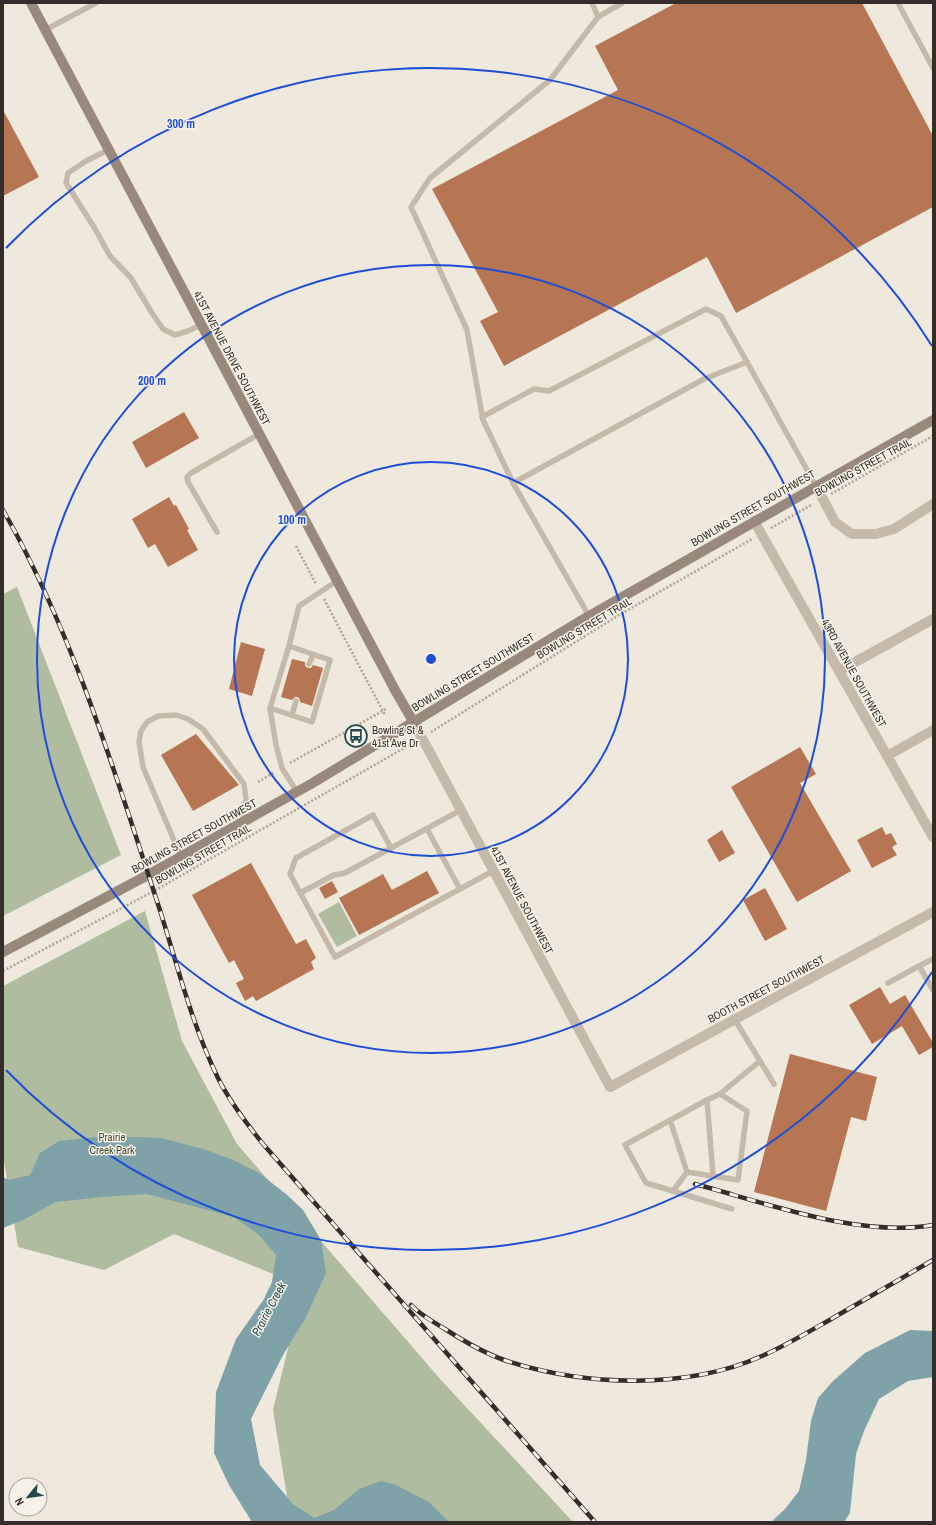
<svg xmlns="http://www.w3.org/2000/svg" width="936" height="1525" font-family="'Archivo Narrow',sans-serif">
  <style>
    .green { fill: #afbc9f }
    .water { fill: #7fa2a8 }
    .building { fill: #b67553 }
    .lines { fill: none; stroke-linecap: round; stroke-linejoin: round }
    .path { stroke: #b1a395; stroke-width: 2.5; stroke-dasharray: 2 2; stroke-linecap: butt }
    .lane { stroke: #c5b9aa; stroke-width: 5.5 }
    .street { stroke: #c5b9aa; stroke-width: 10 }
    .secondary { stroke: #98897c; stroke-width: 10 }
    .rail-casing { stroke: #342d29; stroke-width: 4.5 }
    .rail { stroke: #f7f2e8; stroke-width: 3; stroke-dasharray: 9; stroke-linecap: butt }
    .ring { fill: none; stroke: #1d4ed8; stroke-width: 2 }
    .labels { text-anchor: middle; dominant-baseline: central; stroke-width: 3; stroke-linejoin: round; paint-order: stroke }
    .street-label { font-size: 11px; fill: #342d29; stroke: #f7f2e8 }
    .poi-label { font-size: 11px; fill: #342d29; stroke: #f7f2e8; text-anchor: start }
    .park-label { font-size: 11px; fill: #404f30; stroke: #f7f2e8 }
    .water-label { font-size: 12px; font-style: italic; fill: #244950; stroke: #f7f2e8 }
    .centre { fill: #1d4ed8; stroke: #f7f2e8; stroke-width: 2 }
    .ring-label { font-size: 12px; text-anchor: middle; font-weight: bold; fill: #1d4ed8; stroke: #f7f2e8; stroke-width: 3; stroke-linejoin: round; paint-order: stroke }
  </style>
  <rect width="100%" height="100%" fill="#eee8dd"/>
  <g class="green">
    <polygon points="17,587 121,855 3,916 3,594"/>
    <polygon points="339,902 357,936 337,947 318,914"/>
    <polygon points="145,911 182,1041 237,1144 441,1380 573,1522 291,1522 273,1410 303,1286 174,1234 104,1270 18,1247 3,1155 3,986"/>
  </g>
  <g class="water">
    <polygon points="106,1136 162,1138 206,1150 233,1160 259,1173 286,1194 303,1210 321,1240 326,1273 305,1319 283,1355 251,1419 260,1465 293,1504 314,1518 334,1510 359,1489 381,1481 394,1484 429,1502 449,1522 252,1522 229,1485 214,1453 216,1392 236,1339 264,1299 272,1282 276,1255 259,1235 234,1217 147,1194 102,1197 56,1202 23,1220 3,1228 3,1177 9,1180 30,1175 40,1153 59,1141"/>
    <polygon points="910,1330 933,1331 933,1377 908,1381 879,1399 864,1431 856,1454 850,1513 844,1522 771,1522 785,1509 799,1491 806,1460 811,1421 818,1398 833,1381 865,1353"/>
  </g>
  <g class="building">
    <polygon points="676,3 862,3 933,136 933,207 736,313 707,257 504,366 480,321 498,312 432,189 618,90 595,46"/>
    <polygon points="3,110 39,177 3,196"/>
    <polygon points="184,412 199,438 146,468 132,442"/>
    <polygon points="169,497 174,506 176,505 189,529 187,530 198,550 168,567 155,544 148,548 132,519"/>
    <polygon points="241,642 265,649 252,696 229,689"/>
    <polygon points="292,659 305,662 305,666 308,668 311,668 313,665 323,668 312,706 300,702 300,700 298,697 295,697 292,700 281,697"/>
    <polygon points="196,734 239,785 193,811 161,755"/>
    <polygon points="800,747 816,774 800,783 851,871 797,902 731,787"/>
    <polygon points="882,827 886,835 891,833 897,844 892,847 897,855 872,868 857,840"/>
    <polygon points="722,830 735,853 719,862 707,840"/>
    <polygon points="251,863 296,944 306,939 316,958 311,962 314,969 256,1001 253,996 245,1001 236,983 244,979 234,960 229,963 192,895"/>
    <polygon points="427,871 439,893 359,935 339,898 383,874 392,890"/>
    <polygon points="332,881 338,892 325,899 319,888"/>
    <polygon points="765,888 787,929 765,941 743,900"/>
    <polygon points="880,987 890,1004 905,995 933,1043 933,1047 919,1055 902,1026 872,1044 849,1005"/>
    <polygon points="790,1054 877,1077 866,1121 851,1117 826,1211 754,1192"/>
  </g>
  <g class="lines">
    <g class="path">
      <polyline points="831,494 933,436"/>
      <polyline points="771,528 813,504"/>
      <polyline points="296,546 316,584"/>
      <polyline points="324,599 385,715"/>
      <polyline points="431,732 619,615 752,539"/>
      <polyline points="290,763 386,709"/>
      <polyline points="258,782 275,772"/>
      <polyline points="3,971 154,891 413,743"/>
    </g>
    <g class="lane">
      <polyline points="898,3 933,68"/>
      <polyline points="598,17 622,3"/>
      <polyline points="45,30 96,3"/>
      <polyline points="108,150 86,161 68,173 66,183 94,227 110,256 131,278 152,313 163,329 175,335 188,331 201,325"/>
      <polyline points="482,417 534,389 549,391 706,309 721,316 747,362"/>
      <polyline points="513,483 483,420 467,330 411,207 430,178 550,80 598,17 592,3"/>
      <polyline points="217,532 188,482 187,477 191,473 259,434"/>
      <polyline points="589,616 513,483 704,379 747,362 816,486"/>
      <polyline points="309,664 313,655"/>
      <polyline points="270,708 312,722 330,660 289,646"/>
      <polyline points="292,715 296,701"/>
      <polyline points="297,792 282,768 276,745 270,708 289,646 299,606 337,581"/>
      <polyline points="427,829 460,889"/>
      <polyline points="391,848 373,815 296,858 290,874 335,957 493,871"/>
      <polyline points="181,857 143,767 139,742 141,731 147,722 158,716 176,715 188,719 203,729 244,784 246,799 242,822"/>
      <polyline points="300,893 334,875 345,873 461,810"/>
      <polyline points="933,959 919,966 933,990"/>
      <polyline points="888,983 919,966"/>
      <polyline points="760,1061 774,1084"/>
      <polyline points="720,1094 760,1061 735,1020"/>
      <polyline points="707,1100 713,1175"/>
      <polyline points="670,1120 687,1172 673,1191 646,1183 625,1145 707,1100 720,1094 747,1111 738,1180 687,1172"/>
      <polyline points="673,1191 732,1209"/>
    </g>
    <g class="street">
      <polyline points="816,486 835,522 852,534 876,534 894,529 933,504"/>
      <polyline points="754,521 933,837"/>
      <polyline points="839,671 933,619"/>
      <polyline points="414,723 610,1087 933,912"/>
      <polyline points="887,756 933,730"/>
    </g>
    <g class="secondary">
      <polyline points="31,3 395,690 414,723"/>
      <polyline points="3,952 148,875 311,784 582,620 933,420"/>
    </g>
    <g class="rail-casing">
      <g id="rail">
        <path d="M 3,510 C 70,627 112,763 154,892 C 175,954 189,1019 218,1078 C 230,1102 246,1123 263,1144 L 595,1522"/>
        <path d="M 695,1184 C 766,1203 860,1238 933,1225"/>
        <path d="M 411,1305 C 421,1315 433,1322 445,1329 C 465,1342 486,1354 507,1361 C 585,1386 686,1390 762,1356 C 787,1345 810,1331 833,1318 C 867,1298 900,1279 933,1260"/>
      </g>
    </g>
    <use href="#rail" class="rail"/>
  </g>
  <g class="ring">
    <circle cx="431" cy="659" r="197"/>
    <circle cx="431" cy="659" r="394"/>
    <path d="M932 972A591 591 0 0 1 6 1070M6 248A591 591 0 0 1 932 346"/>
  </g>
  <defs>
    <g id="bus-ring" transform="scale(1.15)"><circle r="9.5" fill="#f7f2e8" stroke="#244950" stroke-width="1.5"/><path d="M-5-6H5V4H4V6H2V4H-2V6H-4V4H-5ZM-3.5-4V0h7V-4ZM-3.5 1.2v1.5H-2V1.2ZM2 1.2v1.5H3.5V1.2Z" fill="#244950"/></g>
  </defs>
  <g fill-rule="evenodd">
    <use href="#bus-ring" x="356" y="736"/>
  </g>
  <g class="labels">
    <g class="street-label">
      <text transform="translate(232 358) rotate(62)">41ST AVENUE DRIVE SOUTHWEST</text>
      <text transform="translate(863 467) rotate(-29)">BOWLING STREET TRAIL</text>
      <text transform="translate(753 508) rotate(-30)">BOWLING STREET SOUTHWEST</text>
      <text transform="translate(584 628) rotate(-31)">BOWLING STREET TRAIL</text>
      <text transform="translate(473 672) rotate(-31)">BOWLING STREET SOUTHWEST</text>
      <text transform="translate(854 673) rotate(61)">43RD AVENUE SOUTHWEST</text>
      <text transform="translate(194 836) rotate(-29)">BOWLING STREET SOUTHWEST</text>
      <text transform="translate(203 854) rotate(-30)">BOWLING STREET TRAIL</text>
      <text transform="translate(522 900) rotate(62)">41ST AVENUE SOUTHWEST</text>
      <text transform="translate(766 989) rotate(-28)">BOOTH STREET SOUTHWEST</text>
    </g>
    <g class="poi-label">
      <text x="372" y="730">Bowling St &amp;<tspan x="372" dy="13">41st Ave Dr</tspan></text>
    </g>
    <g class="park-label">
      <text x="112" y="1137">Prairie<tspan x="112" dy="13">Creek Park</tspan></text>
    </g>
    <g class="water-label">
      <text transform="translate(269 1309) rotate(-62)">Prairie Creek</text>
    </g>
  </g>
  <circle cx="431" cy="659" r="6" class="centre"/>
  <g class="ring-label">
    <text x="181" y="128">300 m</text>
    <text x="152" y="385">200 m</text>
    <text x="292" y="524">100 m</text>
  </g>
  <rect width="936" height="1525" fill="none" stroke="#342d29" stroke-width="8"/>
  <g transform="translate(28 1497) rotate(241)"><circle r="19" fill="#f7f2e8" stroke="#a9a39c"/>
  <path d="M0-3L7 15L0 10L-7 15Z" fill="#244950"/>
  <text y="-6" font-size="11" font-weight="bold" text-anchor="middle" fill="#342d29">N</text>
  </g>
</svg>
